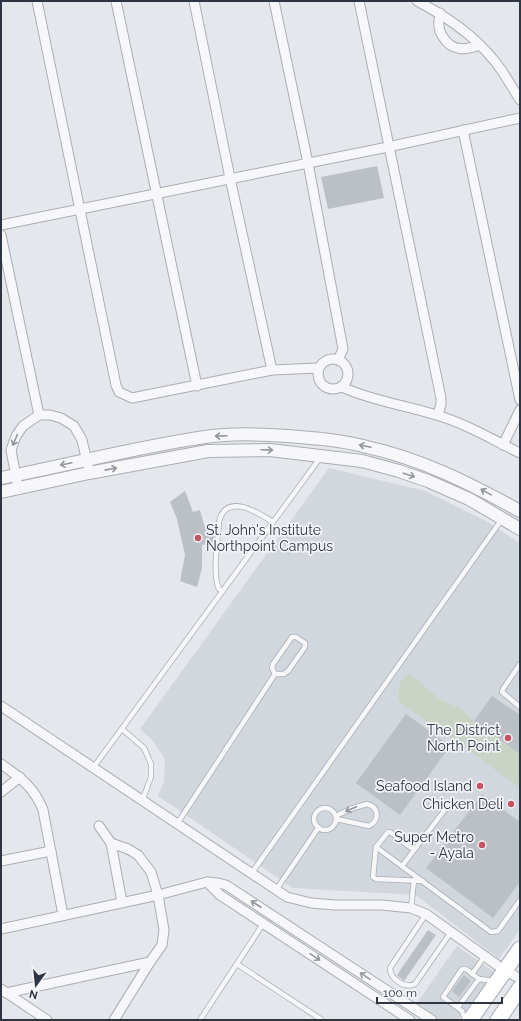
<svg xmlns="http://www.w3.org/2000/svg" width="521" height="1021" font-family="Raleway,sans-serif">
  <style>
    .built { fill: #d2d6dd }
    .green { fill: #c9d4c6 }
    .building { fill: #bbc0c7 }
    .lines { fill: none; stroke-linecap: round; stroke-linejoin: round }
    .service-casing { stroke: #a9aeb5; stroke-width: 6 }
    .minor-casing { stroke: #a9aeb5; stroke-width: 11 }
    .tertiary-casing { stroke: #a9aeb5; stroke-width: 14 }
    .primary-casing { stroke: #a4abb6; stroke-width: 17 }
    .service { stroke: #f7f7f9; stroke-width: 4.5 }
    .minor { stroke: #f7f7f9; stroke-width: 9 }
    .tertiary { stroke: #f7f7f9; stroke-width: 12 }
    .primary { stroke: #fff; stroke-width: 15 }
    .oneway { stroke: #92969e }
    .poi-dot { fill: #c65364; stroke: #f4f5f8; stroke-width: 1.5 }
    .labels { text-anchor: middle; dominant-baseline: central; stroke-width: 3.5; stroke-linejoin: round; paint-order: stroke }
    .poi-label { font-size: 14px; fill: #2d3442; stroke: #f4f5f8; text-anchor: end }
  </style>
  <rect width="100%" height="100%" fill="#e4e7eb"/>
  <g class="built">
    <polygon points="329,468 425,491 488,522 520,543 520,929 499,959 416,895 293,888 158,796 164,782 165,759 153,741 140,729"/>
    <polygon points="457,946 494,972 458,1020 441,1020 417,1003"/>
  </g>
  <polygon class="green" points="410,674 441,700 460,708 474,721 520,754 520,788 460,744 400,703 398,696 400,682"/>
  <g class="building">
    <polygon points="377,166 384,198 328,209 321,177"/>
    <polygon points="185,491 193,512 200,510 205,528 212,526 214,536 213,543 202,545 202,568 197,587 180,581 185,555 177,519 170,502"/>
    <polygon points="492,696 520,715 520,754 474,721"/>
    <polygon points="406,714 450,746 400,815 356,783"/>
    <polygon points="482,794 520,822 520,882 493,918 426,868"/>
    <polygon points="428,930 436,935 404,981 397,975"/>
    <polygon points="464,975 471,981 459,997 452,991"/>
  </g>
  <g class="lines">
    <g class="service-casing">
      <g id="service">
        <path d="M 223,591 L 219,589 C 212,574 218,539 219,522 C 226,492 257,512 273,522"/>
        <polygon points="292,637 296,637 305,643 305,647 288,671 284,674 275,674 272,668 273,664"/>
        <polyline points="520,664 503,689 502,692 520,707"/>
        <polyline points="122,729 144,748 151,764 151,777 142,801"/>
        <polyline points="93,768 320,458"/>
        <circle cx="325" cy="819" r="11"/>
        <path d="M 336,816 L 350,809 L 367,804 C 379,807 380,820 369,826 L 336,819"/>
        <polyline points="177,824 275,674"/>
        <polyline points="376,847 491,932 498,931 520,900"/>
        <polyline points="414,850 390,832 388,832 376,847 373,877 376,879 423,881"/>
        <polyline points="402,866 450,803"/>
        <polyline points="251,874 502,519"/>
        <polyline points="276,890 319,827"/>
        <polyline points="411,908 414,880"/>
        <path d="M 426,914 L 390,968 C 390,979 405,989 415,984 L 451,932"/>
        <polyline points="237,964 322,1020"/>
        <polyline points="472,974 485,956"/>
        <polyline points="458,1007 479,979"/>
        <polyline points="200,1020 263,924"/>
        <polyline points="465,1020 462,1011 443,997 462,969 466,969 479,979 494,981"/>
      </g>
    </g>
    <g class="minor-casing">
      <g id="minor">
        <polyline points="37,1 116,385 119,392 132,398 272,370 318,368"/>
        <polyline points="116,1 197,386"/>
        <polyline points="194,1 230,178 272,370"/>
        <polyline points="274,1 308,163 343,349 338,360"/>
        <polyline points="359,1 441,398 441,404 438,415"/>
        <path d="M 417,1 C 450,18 481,40 502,71 C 508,80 514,90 520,100"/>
        <path d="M 440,13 C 440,17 438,22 439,26 C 439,29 441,34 443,37 C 452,52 466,50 480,45"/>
        <polyline points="463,130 520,400"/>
        <polyline points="1,225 388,147 520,118"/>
        <polyline points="1,235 39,415"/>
        <circle cx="333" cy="374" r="15"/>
        <path d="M 342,387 C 372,401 405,405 436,415 C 465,423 493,440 520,453"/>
        <polyline points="503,445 520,410"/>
        <polyline points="17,482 11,450 16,436 23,426 39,415 50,415 61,418 74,426 82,440 88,466"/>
        <polyline points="1,706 287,897 311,903 335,905 382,905 411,908 426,914 497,965 520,979"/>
        <path d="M 1,764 C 21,778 34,787 43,810 L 63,915"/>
        <polyline points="1,792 20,777"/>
        <polyline points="111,843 122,902"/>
        <polyline points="1,861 51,851"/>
        <polyline points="207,882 220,895 410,1020"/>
        <polyline points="1,929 158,895 207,882 218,883 226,885 432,1020"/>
        <polyline points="1,989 47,1020"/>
        <polyline points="6,993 150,962 162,945 164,930 158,895 151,872 138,855 128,849 111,843 99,826"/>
        <polyline points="114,1020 150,962"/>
      </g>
    </g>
    <g class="tertiary-casing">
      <g id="tertiary">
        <path d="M 1,478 C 69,465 136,447 205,437 C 232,433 260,434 287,436 C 314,438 341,440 367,447 C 422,459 471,484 520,511"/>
        <polyline points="1,492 89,473 208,451 270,450 362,461 399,471 428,481 469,499 520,529"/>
      </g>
    </g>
    <g class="primary-casing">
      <g id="primary">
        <polyline points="470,1020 520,949"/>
        <polyline points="498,1020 520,988"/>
      </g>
    </g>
    <use href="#service" class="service"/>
    <use href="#minor" class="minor"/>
    <use href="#tertiary" class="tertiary"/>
    <use href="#primary" class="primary"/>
  </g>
  <defs><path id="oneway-shaft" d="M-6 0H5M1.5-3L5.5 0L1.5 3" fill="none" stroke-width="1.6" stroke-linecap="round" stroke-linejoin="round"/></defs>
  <g class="oneway">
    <use href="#oneway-shaft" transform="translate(221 436) rotate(178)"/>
    <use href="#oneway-shaft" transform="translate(15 440) rotate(113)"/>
    <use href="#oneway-shaft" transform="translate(365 446) rotate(-168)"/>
    <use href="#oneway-shaft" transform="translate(267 450) rotate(2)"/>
    <use href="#oneway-shaft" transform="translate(66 464) rotate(168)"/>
    <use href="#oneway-shaft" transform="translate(111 469) rotate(-11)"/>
    <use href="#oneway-shaft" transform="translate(409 475) rotate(18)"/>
    <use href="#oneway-shaft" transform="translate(486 492) rotate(-151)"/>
    <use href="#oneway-shaft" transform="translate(351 809) rotate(157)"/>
    <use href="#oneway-shaft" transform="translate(256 904) rotate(-147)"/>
    <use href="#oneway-shaft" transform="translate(315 957) rotate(34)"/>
    <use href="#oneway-shaft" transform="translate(365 976) rotate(-146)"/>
  </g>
  <g class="poi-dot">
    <circle cx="198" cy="538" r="4"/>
    <circle cx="508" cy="738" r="4"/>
    <circle cx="480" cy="786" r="4"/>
    <circle cx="511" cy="804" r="4"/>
    <circle cx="482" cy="845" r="4"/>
  </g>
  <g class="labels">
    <g class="poi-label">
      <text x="206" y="530" text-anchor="start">St. John's Institute<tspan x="206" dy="16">Northpoint Campus</tspan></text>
      <text x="500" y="730">The District<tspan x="500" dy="16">North Point</tspan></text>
      <text x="472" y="786">Seafood Island</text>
      <text x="503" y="804">Chicken Deli</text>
      <text x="474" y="837">Super Metro<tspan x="474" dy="16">- Ayala</tspan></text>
    </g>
  </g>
  <rect width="521" height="1021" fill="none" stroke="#2d3442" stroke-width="4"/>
  <g transform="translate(36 985) rotate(195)" stroke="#f4f5f8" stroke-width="3" paint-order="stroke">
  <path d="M0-3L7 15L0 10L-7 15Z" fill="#2d3442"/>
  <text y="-6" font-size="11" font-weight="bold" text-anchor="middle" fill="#2d3442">N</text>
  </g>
  <path d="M377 997v6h125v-6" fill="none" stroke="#2d3442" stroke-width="2"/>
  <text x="383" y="997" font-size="12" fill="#2d3442" stroke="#f4f5f8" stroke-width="3" paint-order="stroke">100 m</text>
</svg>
